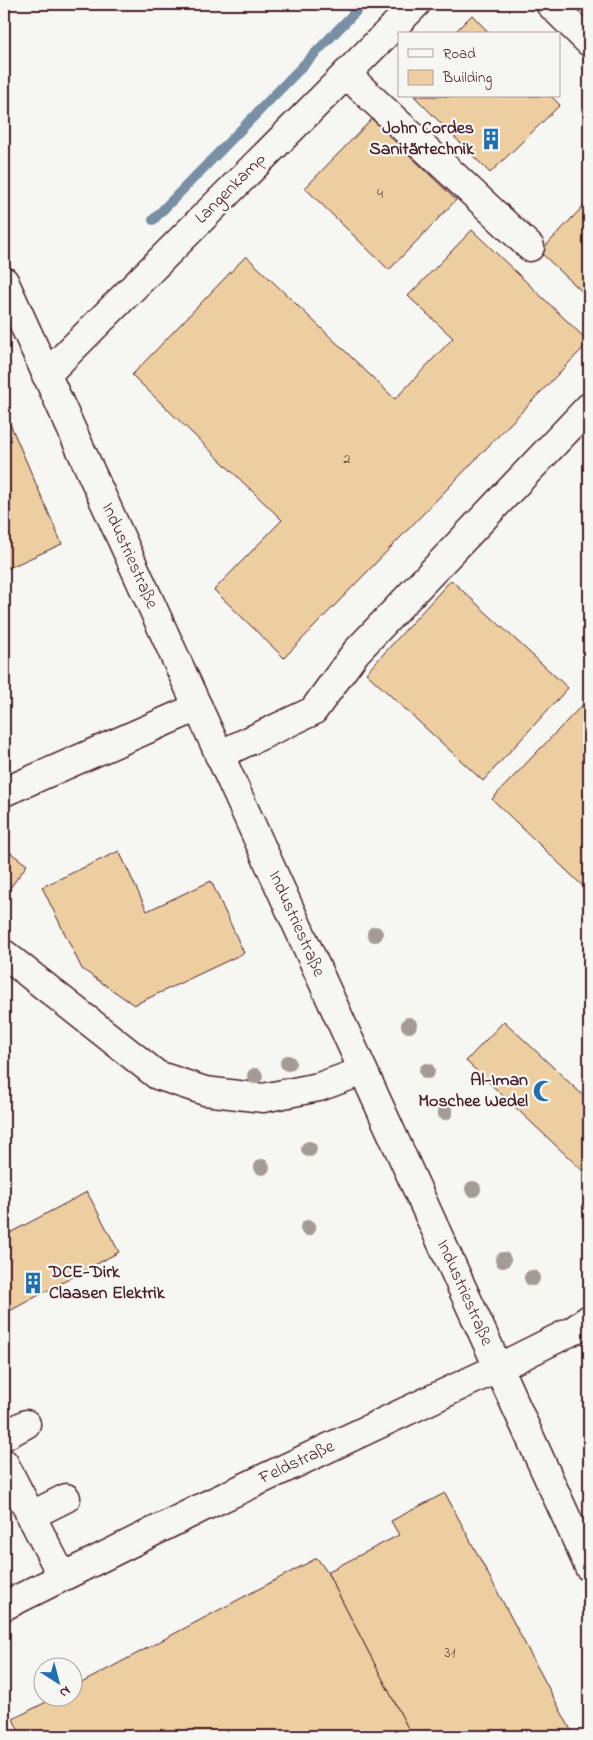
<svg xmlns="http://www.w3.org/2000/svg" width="593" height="1740" font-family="'Indie Flower',sans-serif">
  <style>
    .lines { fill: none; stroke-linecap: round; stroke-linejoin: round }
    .stream { stroke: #788fa6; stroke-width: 10 }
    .building { fill: #edcea0; stroke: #4a1f2b }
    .minor-casing { stroke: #4a1f2b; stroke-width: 31 }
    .minor { stroke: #f6f6f2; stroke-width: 28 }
    .tree { fill: #a59b96 }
    .labels { text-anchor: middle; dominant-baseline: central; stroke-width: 4.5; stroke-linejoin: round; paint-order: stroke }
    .number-label { font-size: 15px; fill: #734b48 }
    .poi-label { font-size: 18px; font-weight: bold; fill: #4a1f2b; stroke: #f6f6f2; text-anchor: end }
    .street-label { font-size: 18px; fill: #4a1f2b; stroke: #f6f6f2 }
  </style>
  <rect width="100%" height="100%" fill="#f6f6f2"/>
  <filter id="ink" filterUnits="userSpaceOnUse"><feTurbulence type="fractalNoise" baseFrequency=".02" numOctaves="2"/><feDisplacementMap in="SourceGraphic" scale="10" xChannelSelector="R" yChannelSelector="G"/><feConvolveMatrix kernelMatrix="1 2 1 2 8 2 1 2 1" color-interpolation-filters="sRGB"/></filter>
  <g filter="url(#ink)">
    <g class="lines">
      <polyline class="stream" points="153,220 363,4"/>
    </g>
    <g class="building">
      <polygon points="472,15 490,34 453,34"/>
      <polygon points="414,96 551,96 560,105 490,173"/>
      <polygon points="372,119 456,200 389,270 305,188"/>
      <polygon points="589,200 589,298 540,252"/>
      <polygon points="472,230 589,342 284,658 214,590 282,520 132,375 246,256 395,399 453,338 408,296"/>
      <polygon points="4,410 62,544 4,570"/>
      <polygon points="451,580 568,688 483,781 366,673"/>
      <polygon points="585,702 589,707 589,892 492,799"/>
      <polygon points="4,848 27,865 4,896"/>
      <polygon points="119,851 147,911 211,881 244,953 134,1005 82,969 42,887"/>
      <polygon points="504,1021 589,1101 589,1165 583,1171 466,1061"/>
      <polygon points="87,1192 119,1252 4,1314 4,1236"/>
      <polygon points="445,1493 574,1736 412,1736 327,1572 399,1535 391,1521"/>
      <polygon points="317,1558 327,1572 411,1734 407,1736 21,1736 13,1719 54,1698 72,1698 72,1688"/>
    </g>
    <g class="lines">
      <g class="minor-casing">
        <g id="minor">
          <polyline points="550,4 589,42"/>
          <polyline points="346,74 530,247"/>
          <polyline points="4,281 589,1567"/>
          <polyline points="46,375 416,4"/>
          <polyline points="219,755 313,711 356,652 589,407"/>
          <polyline points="4,792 198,707"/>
          <polyline points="4,954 157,1075 205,1091 263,1098 319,1087 363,1071"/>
          <polyline points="4,1436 26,1424"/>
          <polyline points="4,1463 62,1576"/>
          <polyline points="30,1516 66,1498"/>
          <polyline points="4,1606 205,1506 498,1368 574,1330 589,1319"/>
        </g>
      </g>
      <use href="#minor" class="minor"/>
    </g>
    <g class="tree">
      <circle cx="375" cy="934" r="8"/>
      <circle cx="409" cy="1025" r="8"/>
      <circle cx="288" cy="1063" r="8"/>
      <circle cx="427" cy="1071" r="8"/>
      <circle cx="255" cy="1076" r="8"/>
      <circle cx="445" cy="1112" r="8"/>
      <circle cx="309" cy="1149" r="8"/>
      <circle cx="262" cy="1167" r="8"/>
      <circle cx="473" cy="1189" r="8"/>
      <circle cx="308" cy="1228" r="8"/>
      <circle cx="503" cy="1260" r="8"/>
      <circle cx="532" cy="1278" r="8"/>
    </g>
  </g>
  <defs>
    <g id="building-bare" transform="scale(1.725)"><path d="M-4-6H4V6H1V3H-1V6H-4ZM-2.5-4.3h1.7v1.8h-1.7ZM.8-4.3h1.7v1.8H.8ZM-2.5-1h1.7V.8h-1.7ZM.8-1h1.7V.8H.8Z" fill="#1f6fb2" stroke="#f6f6f2" stroke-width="2.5" paint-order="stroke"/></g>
    <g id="mosque-bare" transform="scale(1.725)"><path d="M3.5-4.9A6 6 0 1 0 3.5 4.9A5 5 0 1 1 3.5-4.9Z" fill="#1f6fb2" stroke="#f6f6f2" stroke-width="2.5" paint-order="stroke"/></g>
  </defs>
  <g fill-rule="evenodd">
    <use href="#building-bare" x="491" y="139"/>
    <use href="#mosque-bare" x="544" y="1091"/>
    <use href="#building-bare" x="33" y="1283"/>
  </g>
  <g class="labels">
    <g class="number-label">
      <text x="380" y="194">4</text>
      <text x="347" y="459">2</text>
      <text x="450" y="1653">31</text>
    </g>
    <g class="poi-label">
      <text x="474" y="129">John Cordes<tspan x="474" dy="21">Sanitärtechnik</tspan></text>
      <text x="528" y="1081">Al-Iman<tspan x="528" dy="21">Moschee Wedel</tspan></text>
      <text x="49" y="1273" text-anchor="start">DCE-Dirk<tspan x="49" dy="21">Claasen Elektrik</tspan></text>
    </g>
    <g class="street-label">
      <text transform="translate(231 189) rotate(-45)">Langenkamp</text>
      <text transform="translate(129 556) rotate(66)">Industriestraße</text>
      <text transform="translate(296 924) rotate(66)">Industriestraße</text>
      <text transform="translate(464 1293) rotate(66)">Industriestraße</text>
      <text transform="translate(297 1463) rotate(-25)">Feldstraße</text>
    </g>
  </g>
  <rect width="593" height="1740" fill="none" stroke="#f6f6f2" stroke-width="20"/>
  <rect x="10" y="10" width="573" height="1720" fill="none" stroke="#4a1f2b" stroke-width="2" filter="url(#ink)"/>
  <rect x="398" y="32" width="162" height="65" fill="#f6f6f2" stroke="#b1a0a2"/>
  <rect x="408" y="49" width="25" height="8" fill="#f6f6f2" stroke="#b1a0a2"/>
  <text x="443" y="58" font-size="15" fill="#4a1f2b">Road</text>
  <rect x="408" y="70" width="25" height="15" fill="#edcea0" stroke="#b1a0a2"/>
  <text x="443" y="82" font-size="15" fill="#4a1f2b">Building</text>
  <g transform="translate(58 1682) rotate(144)"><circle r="24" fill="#f6f6f2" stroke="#b1a0a2"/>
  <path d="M0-4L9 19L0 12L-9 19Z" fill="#1f6fb2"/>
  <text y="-8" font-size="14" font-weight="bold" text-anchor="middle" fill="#4a1f2b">N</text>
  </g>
</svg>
